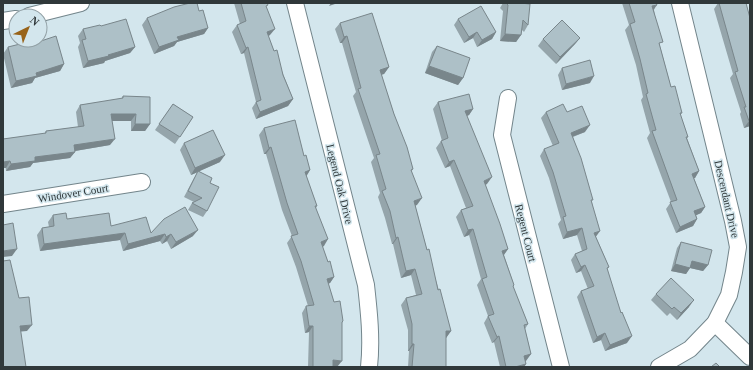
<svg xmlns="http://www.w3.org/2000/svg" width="753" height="370" font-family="'Times New Roman',serif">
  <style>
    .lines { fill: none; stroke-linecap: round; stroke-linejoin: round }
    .minor-casing { stroke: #73858b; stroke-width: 18 }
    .minor { stroke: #fff; stroke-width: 16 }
    .wall { fill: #95a5ab }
    .shaded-wall { fill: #79868b }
    .building { fill: #adc0c7; stroke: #79868b }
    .labels { text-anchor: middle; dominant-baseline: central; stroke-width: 3; stroke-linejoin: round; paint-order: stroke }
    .street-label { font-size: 11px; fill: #30383a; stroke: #d3e6ed }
  </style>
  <rect width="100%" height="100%" fill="#d3e6ed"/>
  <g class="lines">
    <g class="minor-casing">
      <g id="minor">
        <path d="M 295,3 L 366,285 C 369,312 372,339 369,367"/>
        <polyline points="29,16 81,3"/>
        <polyline points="3,21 16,19"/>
        <polyline points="508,98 502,135 561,367"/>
        <polyline points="3,204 142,182"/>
        <polyline points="715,323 750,357"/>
        <polyline points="659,367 690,349 715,323 729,295 734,272 738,247 733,221 680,3"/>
      </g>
    </g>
    <use href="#minor" class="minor"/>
  </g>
  <g class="wall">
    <polygon points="234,3 267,3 266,7 270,35 268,36 293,99 288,106 256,119 252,108 256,102 244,53 241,54 232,32 237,25 240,24"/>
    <polygon points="503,3 520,3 528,25 524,32 522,30 521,35 516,42 500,41 503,11 500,8"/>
    <polygon points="622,3 656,3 654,10 660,46 671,87 682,113 680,115 688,137 687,138 699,171 695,178 694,178 705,207 701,213 696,215 697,219 693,226 676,233 666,209 671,202 647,138 650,133 641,100 643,97 636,65 625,30 629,25"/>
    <polygon points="718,3 746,3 750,18 750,126 744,128 740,114 741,112 730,78 733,74 714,9"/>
    <polygon points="199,11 208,28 204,34 177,42 174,46 154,54 142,25 147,18"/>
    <polygon points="458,19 496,32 492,39 477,47 473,38 464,43 454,25"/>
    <polygon points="340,23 389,67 384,74 381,75 394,114 413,169 411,172 417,205 415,205 427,250 451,331 446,338 446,367 408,367 409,351 408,351 408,330 401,305 406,298 416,295 411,275 401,278 393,244 392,244 385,218 378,197 380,193 371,162 374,158 353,96 356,92 342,43 340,43 335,29"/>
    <polygon points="101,26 135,47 130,53 105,61 104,63 83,68 78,47 80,43 78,36 83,29"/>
    <polygon points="580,38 575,44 556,64 538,46 543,39"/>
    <polygon points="29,45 64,64 60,71 35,78 32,83 11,88 3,54 8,47"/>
    <polygon points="437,46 463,78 458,85 425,73 432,52"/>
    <polygon points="562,68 590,83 562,90 558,75"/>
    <polygon points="123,96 150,124 145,131 131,131 131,121 112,121 110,145 75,151 75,152 70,158 33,163 30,167 6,171 3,139 44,134 46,131 78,127 76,112 80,105 121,99"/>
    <polygon points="438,102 473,109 469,115 467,116 487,184 485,185 508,249 504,255 514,285 513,287 528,324 525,329 531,354 525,361 526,364 524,367 500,367 494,342 492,343 484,323 488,316 477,285 481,279 469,235 464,237 456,217 461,210 466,208 450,166 445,168 436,148 441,141 442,141 433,109"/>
    <polygon points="173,104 193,117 175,144 155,130"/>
    <polygon points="546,112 567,112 585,132 573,137 592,202 596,237 609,267 607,269 627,343 605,351 601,340 593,343 577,297 581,291 588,289 581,271 576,273 571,260 575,254 582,251 577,235 563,239 558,224 561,220 549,178 540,156 544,149 553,146 541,118"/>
    <polygon points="264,128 304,156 310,170 306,176 317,206 316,208 324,246 322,247 334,277 330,283 328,284 334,302 343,321 342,323 337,367 308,367 309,332 305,333 302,313 306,306 308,306 296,267 287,243 292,236 282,210 266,154 264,154 259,135"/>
    <polygon points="184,143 220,162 199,171 210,183 207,211 203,217 188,210 192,203 194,202 184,197 194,178 198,172 191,175 180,150"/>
    <polygon points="53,215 67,219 111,226 151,233 193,236 171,249 167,241 162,244 160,241 123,251 120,240 40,251 37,235 42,228 49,227 48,222"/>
    <polygon points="681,242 708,265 703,271 690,268 686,274 671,271 677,248"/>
    <polygon points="656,294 689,307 677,320 670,313 667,316 651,300"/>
  </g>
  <g class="shaded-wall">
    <polygon points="331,3 338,3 329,6"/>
    <polygon points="657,5 652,12 652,6"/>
    <polygon points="208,28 204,34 177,42 174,46 154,54 159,47 177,37"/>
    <polygon points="275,29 270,35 262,39 267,32"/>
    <polygon points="477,32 473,38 464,43 469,37"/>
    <polygon points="496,32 492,39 477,47 482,40"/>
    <polygon points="505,34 521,35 516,42 500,41"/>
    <polygon points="347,36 342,43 340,43 344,37"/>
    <polygon points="580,38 575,44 556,64 560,57"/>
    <polygon points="135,47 130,53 105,61 104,63 83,68 88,61"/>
    <polygon points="248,47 244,53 241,54 246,48"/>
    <polygon points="64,64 60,71 35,78 32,83 11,88 16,81 36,73"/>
    <polygon points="429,66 463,78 458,85 425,73"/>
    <polygon points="389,67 384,74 375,76 380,70"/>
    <polygon points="594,76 590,83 562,90 566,84"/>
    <polygon points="293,99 288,106 256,119 260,112"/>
    <polygon points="473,109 469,115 461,118 465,111"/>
    <polygon points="111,114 136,114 131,121 106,121"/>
    <polygon points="749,121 750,121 750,126 744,128"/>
    <polygon points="135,124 150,124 145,131 131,131"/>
    <polygon points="590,125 585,132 566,139 571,133"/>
    <polygon points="115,139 110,145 69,152 74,145"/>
    <polygon points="271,147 266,154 264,154 269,148"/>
    <polygon points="75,152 70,158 33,163 30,167 6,171 11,164 35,157"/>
    <polygon points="225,155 220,162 191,175 195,168"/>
    <polygon points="454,160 450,166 445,168 449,162"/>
    <polygon points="10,161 6,168 3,168 3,162"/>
    <polygon points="310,170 306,177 305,172"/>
    <polygon points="699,171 695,178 687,180 692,174"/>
    <polygon points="492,177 487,184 479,187 484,181"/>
    <polygon points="422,198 417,205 410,208 414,201"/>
    <polygon points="705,207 701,213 690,218 694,211"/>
    <polygon points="697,219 693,226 676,233 680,227"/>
    <polygon points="582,228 577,235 563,239 567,232"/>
    <polygon points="473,229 469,235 464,237 468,230"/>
    <polygon points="198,230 193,236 171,249 176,242"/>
    <polygon points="600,231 595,238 594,233"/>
    <polygon points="125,233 120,240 40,251 44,244"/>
    <polygon points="165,234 160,241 123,251 128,244"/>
    <polygon points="171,234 167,241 162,244 166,237"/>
    <polygon points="398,237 393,244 392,244 396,238"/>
    <polygon points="328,239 324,246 316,249 321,242"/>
    <polygon points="17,249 12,256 3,257 3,251"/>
    <polygon points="508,249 503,256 502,251"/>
    <polygon points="692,261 708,265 703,271 690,268 686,274 671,271 675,264"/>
    <polygon points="585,265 581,271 576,273 581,267"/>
    <polygon points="415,269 411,275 401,278 406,271"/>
    <polygon points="334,277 330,283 323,285 327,279"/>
    <polygon points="694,300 689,307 677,320 681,313"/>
    <polygon points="32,325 27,331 16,332 20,326"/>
    <polygon points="309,326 313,326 309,332 305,333"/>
    <polygon points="446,331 451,331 446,338 441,338"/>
    <polygon points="605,333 601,340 593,343 597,337"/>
    <polygon points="499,336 494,342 492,343 497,337"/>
    <polygon points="632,336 627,343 605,351 610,345"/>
    <polygon points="412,344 414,344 409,351 408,351"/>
    <polygon points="531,354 526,361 520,362 524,356"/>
    <polygon points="333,360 342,361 337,367 328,367"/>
    <polygon points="526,364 524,367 515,367"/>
  </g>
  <g class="building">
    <polygon points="190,3 197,3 199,11 203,10 208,28 177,37 179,40 159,47 147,18 174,7"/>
    <polygon points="241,3 267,3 268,5 266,6 275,29 267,32 274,51 277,50 283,75 293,99 260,112 256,102 261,100 248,47 246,48 237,25 246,21"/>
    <polygon points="506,3 520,3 530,4 528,25 523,20 521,35 505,34 508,5"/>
    <polygon points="629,3 656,3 657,5 652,6 663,42 659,43 671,87 675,86 682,113 680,113 688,137 686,137 699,171 692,174 705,207 694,211 697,219 680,227 670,202 677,200 652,131 656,130 646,94 648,93 640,59 630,24 635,22"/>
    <polygon points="719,3 746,3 750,18 750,121 749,121 744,107 746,107 735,72 738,71"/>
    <polygon points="481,6 496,32 482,40 477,32 469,37 458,19"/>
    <polygon points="372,13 389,67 380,70 394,114 407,147 413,169 411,170 422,198 414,201 427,250 429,249 438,290 440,289 451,331 446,331 446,367 412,367 414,344 412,344 412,324 406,298 422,294 415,269 406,271 398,237 396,238 390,211 382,191 386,189 376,155 380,154 358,89 361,88 347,36 344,37 340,23"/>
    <polygon points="126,19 135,47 108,55 109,56 88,61 82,40 86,39 83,29 100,25 101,26"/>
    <polygon points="562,20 580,38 560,57 543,39"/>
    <polygon points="56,36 64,64 36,73 37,76 16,81 8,47 28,42 29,45"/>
    <polygon points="437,46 470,58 463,78 429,66"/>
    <polygon points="590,60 594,76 566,84 562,68"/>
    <polygon points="469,94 473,109 465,111 492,177 484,181 500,224 508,249 502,251 514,285 513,286 528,324 524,325 531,354 524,356 526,364 515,367 506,367 499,336 497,337 488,316 494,314 482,279 487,277 473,229 468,230 461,210 473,206 454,160 449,162 441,141 448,138 438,102"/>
    <polygon points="123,96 150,97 150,124 135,124 136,114 111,114 115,139 74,145 75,152 35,157 35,161 11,164 10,161 3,162 3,139 46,133 46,131 84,126 80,105 123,98"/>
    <polygon points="173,104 193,117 180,137 159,124"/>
    <polygon points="563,104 567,112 582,106 590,125 571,133 581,158 593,200 591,200 600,231 594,233 609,267 607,268 621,313 622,312 632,336 610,345 605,333 597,337 581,291 594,286 585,265 581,267 575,254 587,249 582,228 567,232 563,217 566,216 553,172 544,149 559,143 546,112"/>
    <polygon points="295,120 304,156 306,155 310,170 305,172 317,206 315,206 328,239 321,242 328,262 330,261 334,277 327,279 334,302 340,301 343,321 342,322 342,361 333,360 333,367 313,367 313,326 309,326 306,306 314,305 301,261 291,236 298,234 287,203 271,147 269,148 264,128"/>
    <polygon points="213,130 225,155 195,168 184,143"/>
    <polygon points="198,171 212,178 210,183 219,187 207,211 192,203 202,198 188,191"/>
    <polygon points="185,207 198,230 176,242 171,234 166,237 165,234 128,244 125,233 44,244 42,228 54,226 53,215 66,213 67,219 109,213 111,226 146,217 151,233 164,219"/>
    <polygon points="13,223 17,249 3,251 3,225"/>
    <polygon points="681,242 712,250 708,265 692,261 690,268 675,264"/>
    <polygon points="10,260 19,298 29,297 32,325 20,326 26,367 3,367 3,261"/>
    <polygon points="671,278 694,300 681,313 674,307 672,309 656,294"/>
    <polygon points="716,363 720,367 711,367"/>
  </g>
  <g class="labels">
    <g class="street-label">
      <text transform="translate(340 184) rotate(76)">Legend Oak Drive</text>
      <text transform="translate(73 193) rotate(-9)">Windover Court</text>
      <text transform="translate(727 199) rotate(77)">Descendant Drive</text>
      <text transform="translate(526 233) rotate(76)">Regent Court</text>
    </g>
  </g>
  <rect width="753" height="370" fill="none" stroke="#30383a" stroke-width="8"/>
  <g transform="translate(28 28) rotate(43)"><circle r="19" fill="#d3e6ed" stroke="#92a0a5"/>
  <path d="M0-3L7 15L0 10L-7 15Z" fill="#986319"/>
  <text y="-6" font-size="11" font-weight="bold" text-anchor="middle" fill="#30383a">N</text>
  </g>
</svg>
